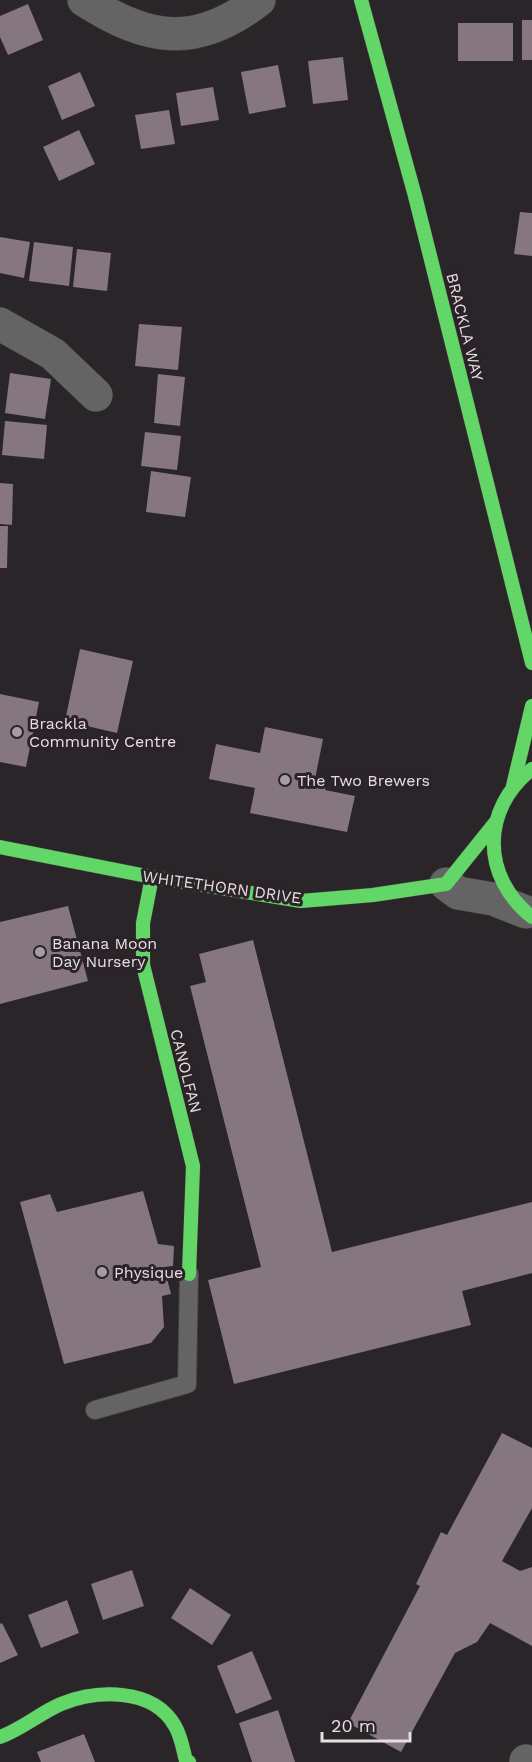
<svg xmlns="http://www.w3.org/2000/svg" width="532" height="1762" font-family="'Work Sans',sans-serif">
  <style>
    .building { fill: #857680 }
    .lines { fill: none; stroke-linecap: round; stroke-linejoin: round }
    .lane-casing { stroke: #434042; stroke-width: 20 }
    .street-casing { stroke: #434042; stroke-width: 34 }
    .fast-casing { stroke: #434042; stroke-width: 15 }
    .lane { stroke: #656464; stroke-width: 18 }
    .street { stroke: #656464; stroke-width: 33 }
    .fast { stroke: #63d668; stroke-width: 14 }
    .poi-dot { fill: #a49ea2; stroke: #2c2329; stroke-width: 2 }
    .labels { text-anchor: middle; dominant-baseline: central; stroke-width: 6; stroke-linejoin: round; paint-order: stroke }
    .street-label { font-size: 16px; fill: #e5dfe3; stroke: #2c2329 }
    .poi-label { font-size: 16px; fill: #e5dfe3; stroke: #2c2329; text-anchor: start }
  </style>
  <rect width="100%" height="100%" fill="#2a2528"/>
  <g class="building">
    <polygon points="28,4 43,40 8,55 0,37 0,16"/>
    <rect x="522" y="20" width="10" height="40"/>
    <rect x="458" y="23" width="55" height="38"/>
    <polygon points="343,57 348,100 313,104 308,61"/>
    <polygon points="278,65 286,107 249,114 241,72"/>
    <polygon points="80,72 95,106 62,120 48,86"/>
    <polygon points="213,87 219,120 181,126 176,93"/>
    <polygon points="169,110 175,144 141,149 135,115"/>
    <polygon points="79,130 95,164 59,181 43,147"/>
    <polygon points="520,212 532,213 532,256 514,254"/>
    <polygon points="0,237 30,242 24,278 0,273"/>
    <polygon points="34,242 73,247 69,286 29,281"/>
    <polygon points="77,249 111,253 107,291 73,287"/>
    <polygon points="139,324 182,327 178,370 135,366"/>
    <polygon points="10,373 51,379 45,419 5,413"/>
    <polygon points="158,374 185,377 180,426 154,423"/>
    <polygon points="5,421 47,425 44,459 2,455"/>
    <polygon points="145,432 181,436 177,470 141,466"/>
    <polygon points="151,471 191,477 185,517 146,512"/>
    <polygon points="0,483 13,484 12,525 0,524"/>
    <polygon points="0,526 8,526 7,568 0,568"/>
    <polygon points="80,649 133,661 117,733 65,721"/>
    <polygon points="0,694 39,702 26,767 0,762"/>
    <polygon points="265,727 323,739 315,779 326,781 325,790 355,796 347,832 250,813 255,788 209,779 216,744 260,753"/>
    <polygon points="68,906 88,981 0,1004 0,922"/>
    <polygon points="253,940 332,1252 532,1202 532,1273 462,1291 471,1325 234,1384 208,1280 261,1267 190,986 206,982 199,954"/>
    <polygon points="143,1191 158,1244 174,1246 173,1266 164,1267 171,1294 162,1296 164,1327 151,1343 64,1364 20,1202 50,1194 57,1212"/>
    <polygon points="502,1433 532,1448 532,1508 502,1561 520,1571 532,1567 532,1646 490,1623 477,1642 455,1653 401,1752 348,1723 420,1586 416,1584 441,1532 447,1535"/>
    <polygon points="132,1570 144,1606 103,1620 91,1584"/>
    <polygon points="190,1588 231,1615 212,1645 171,1618"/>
    <polygon points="67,1600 79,1633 41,1648 28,1615"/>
    <polygon points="2,1623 18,1655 0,1663 0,1624"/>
    <polygon points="252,1651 272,1699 236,1714 217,1666"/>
    <polygon points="278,1710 295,1762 252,1762 239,1723"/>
    <polygon points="84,1734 95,1762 41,1762 37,1752"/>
  </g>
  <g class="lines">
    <g class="lane-casing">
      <polyline id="lane" points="95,1410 187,1384 189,1274"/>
    </g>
    <g class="street-casing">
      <g id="street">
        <path d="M 84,0 C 148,41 196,49 259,0"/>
        <polyline points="0,324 53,354 96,395"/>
        <polyline points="446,884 458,893 493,899 526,912"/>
        <polyline points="526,1761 526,1762"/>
      </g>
    </g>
    <g class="fast-casing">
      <g id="fast">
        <polyline points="361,0 415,196 532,663"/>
        <path d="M 532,769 C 481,809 481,877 532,917"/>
        <polyline points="513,786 532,706"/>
        <polyline points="0,847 152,877 301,901 373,895 446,884 495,823"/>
        <polyline points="152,877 143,923 143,965 193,1166 189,1274"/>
        <path d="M 0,1737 C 22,1729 40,1713 61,1704 C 96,1690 153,1687 175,1726 C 181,1736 183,1749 186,1761 L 189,1762"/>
      </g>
    </g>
    <use href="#lane" class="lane"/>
    <use href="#street" class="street"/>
    <use href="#fast" class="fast"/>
  </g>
  <g class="poi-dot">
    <circle cx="17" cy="732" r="6"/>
    <circle cx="285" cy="780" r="6"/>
    <circle cx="40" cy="952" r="6"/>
    <circle cx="102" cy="1272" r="6"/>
  </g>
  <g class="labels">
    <g class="street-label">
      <text transform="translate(465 327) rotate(76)">BRACKLA WAY</text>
      <text transform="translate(222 887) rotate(8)">WHITETHORN DRIVE</text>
      <text transform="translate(186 1071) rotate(76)">CANOLFAN</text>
    </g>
    <g class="poi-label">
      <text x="29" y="723">Brackla<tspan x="29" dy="18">Community Centre</tspan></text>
      <text x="297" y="780">The Two Brewers</text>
      <text x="52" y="943">Banana Moon<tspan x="52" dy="18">Day Nursery</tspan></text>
      <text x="114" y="1272">Physique</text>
    </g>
  </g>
  <path d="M322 1732v9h88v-9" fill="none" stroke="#e5dfe3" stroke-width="3"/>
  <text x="331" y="1732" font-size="18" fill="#e5dfe3" stroke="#2c2329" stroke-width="4.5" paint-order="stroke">20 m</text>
</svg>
